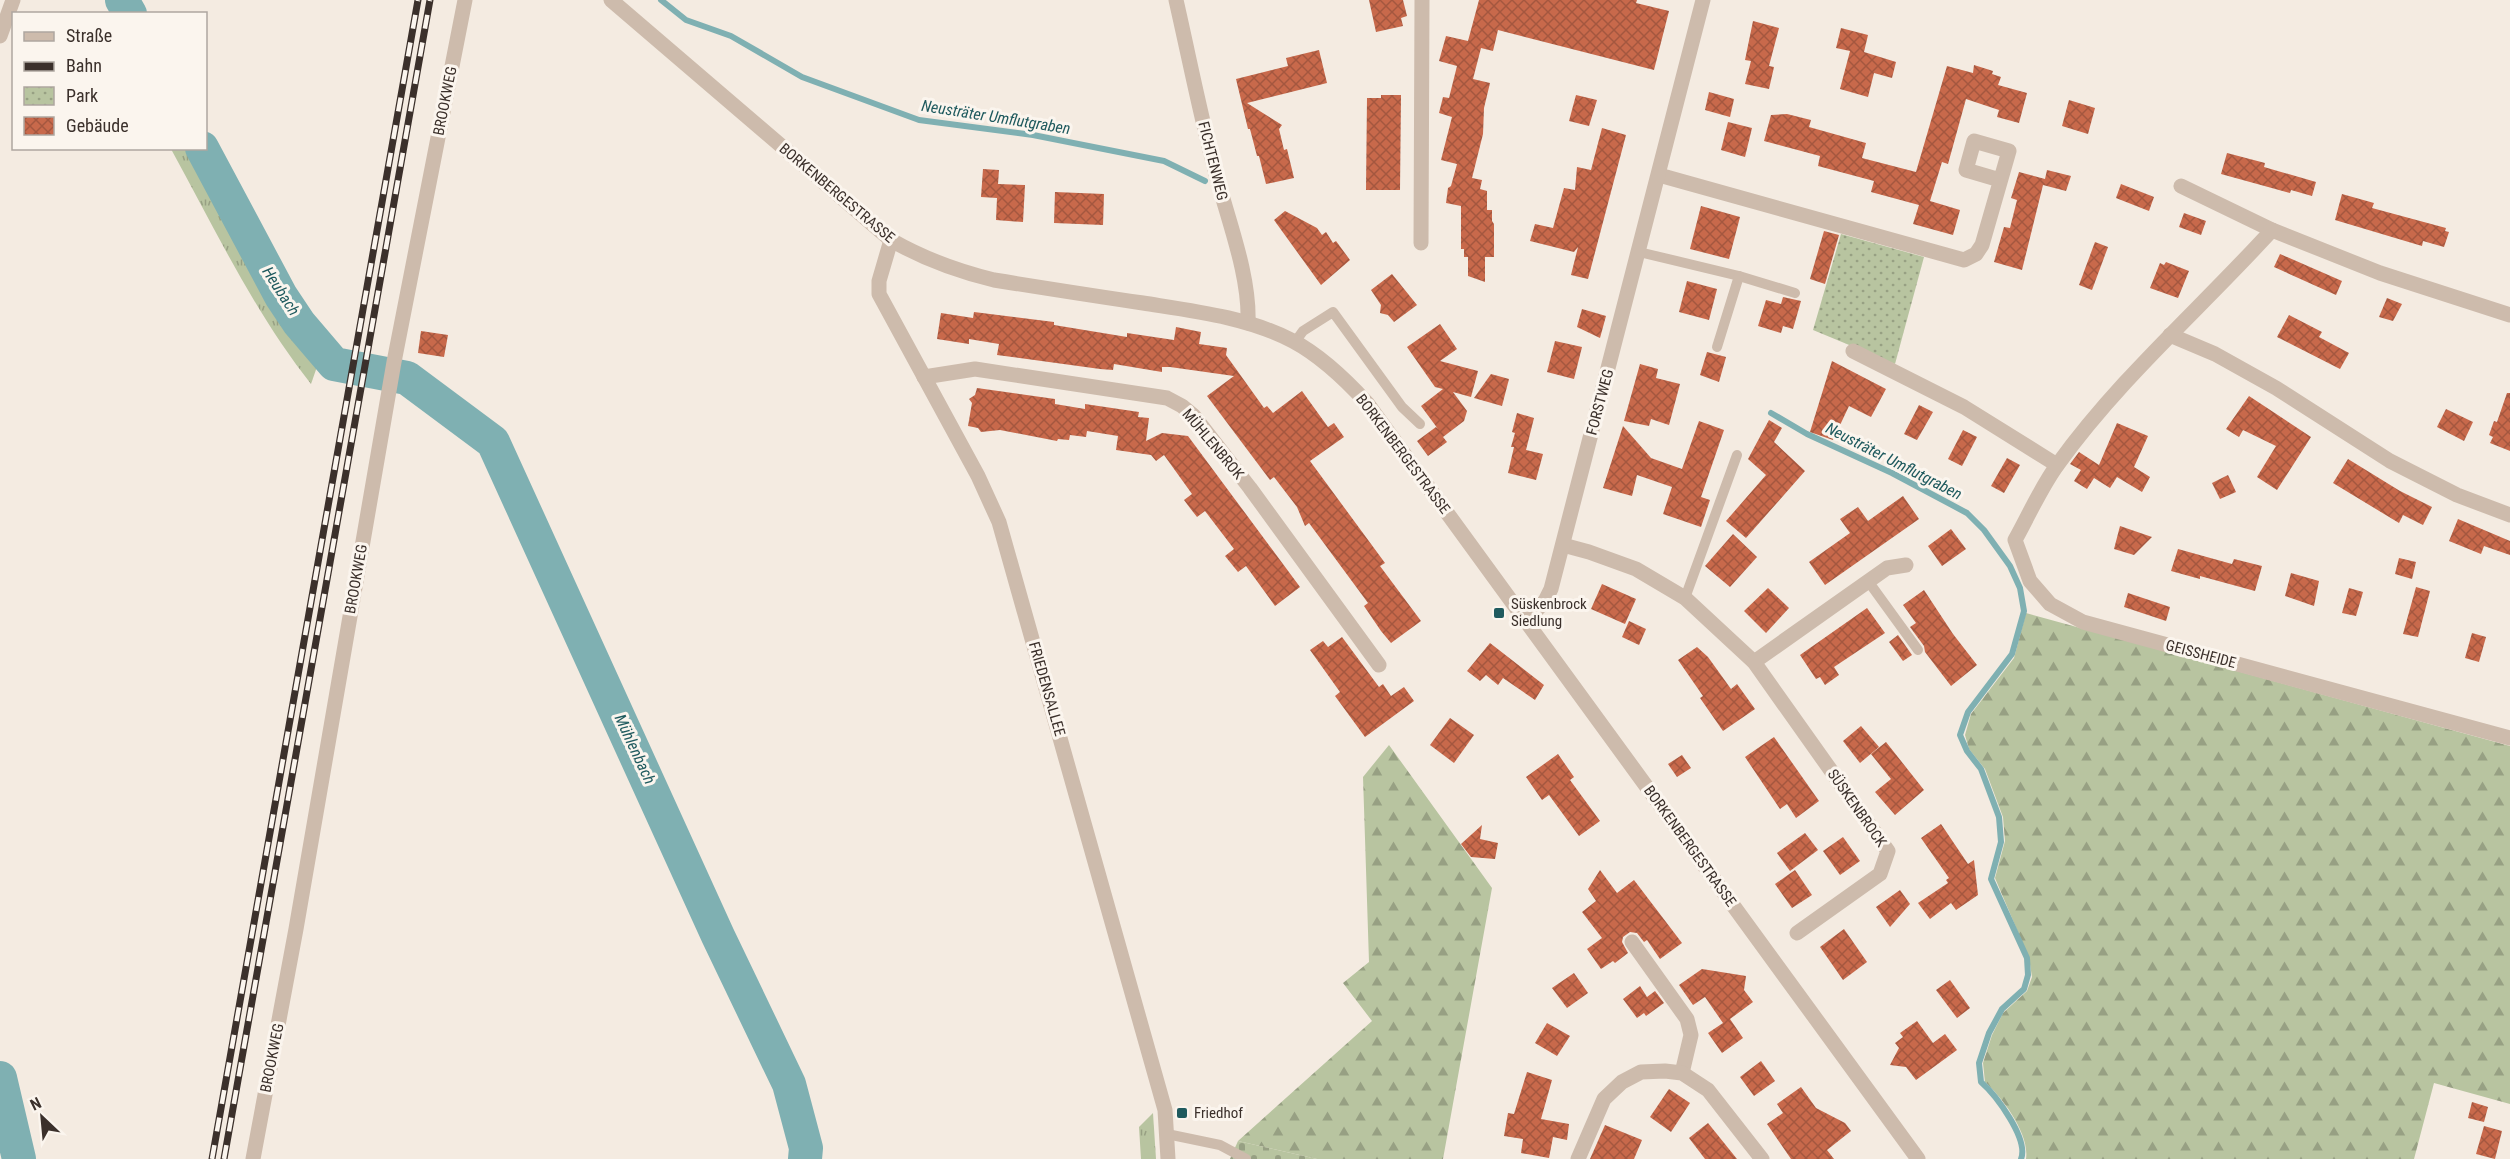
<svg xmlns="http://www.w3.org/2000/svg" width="2510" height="1159" font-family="'Roboto Condensed',sans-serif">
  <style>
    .grass { fill: url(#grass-tufts) }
    .forest { fill: url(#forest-firs) }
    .cemetery { fill: url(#cemetery-stones) }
    .park { fill: url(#park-dots) }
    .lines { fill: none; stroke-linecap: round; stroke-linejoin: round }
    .stream { stroke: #7fb0b2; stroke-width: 6 }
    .river { stroke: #7fb0b2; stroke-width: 34 }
    .building { fill: url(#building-cross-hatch) }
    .service { stroke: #cdbbac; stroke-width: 10 }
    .minor { stroke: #cdbbac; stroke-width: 15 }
    .tertiary { stroke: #cdbbac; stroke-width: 15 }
    .rail-casing { stroke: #3b302b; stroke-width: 7 }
    .rail { stroke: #fbf5ee; stroke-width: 4.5; stroke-dasharray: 14; stroke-linecap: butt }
    .poi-dot { fill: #1f5a5e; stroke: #fbf5ee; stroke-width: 2 }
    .labels { text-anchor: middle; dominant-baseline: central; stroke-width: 6; stroke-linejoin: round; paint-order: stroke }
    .street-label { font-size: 15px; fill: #3b302b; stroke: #fbf5ee }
    .poi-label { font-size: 15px; fill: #3b302b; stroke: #fbf5ee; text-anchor: start }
    .water-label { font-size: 16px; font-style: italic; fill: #1f5a5e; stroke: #fbf5ee }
  </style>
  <defs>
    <pattern id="grass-tufts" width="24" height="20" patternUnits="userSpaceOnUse" patternTransform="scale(1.5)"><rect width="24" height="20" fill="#b8c4a0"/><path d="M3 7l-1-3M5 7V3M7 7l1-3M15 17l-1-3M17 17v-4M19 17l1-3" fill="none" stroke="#97a083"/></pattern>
    <pattern id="forest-firs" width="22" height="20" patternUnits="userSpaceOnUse" patternTransform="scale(1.5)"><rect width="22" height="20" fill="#b8c4a0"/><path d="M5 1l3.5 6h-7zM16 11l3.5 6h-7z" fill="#97a083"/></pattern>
    <pattern id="cemetery-stones" width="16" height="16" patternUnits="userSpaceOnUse" patternTransform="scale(1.5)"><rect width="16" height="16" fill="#b8c4a0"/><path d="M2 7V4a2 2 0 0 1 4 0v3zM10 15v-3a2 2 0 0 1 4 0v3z" fill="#97a083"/></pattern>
    <pattern id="park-dots" width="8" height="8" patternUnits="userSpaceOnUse" patternTransform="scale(1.5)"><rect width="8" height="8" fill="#b8c4a0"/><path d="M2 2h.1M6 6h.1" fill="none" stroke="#97a083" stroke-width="1.8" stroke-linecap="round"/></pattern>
    <pattern id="building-cross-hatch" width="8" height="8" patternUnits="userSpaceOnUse" patternTransform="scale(1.5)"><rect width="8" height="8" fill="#c8694b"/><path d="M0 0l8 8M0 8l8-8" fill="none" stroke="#a4573f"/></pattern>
  </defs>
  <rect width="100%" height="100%" fill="#f4ebe1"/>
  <g class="grass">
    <path d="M 171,149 L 191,149 L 273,301 L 319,361 L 311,384 C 254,312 215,229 171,149 Z"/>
    <polygon points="1153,1113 1156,1159 1141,1159 1139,1127"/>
  </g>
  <g class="forest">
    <path d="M 2026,613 L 2510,746 L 2510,1104 L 2434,1083 L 2414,1159 L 2026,1159 C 2030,1134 2002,1097 1985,1082 L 1983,1063 L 1992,1035 L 2003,1013 L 2027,991 L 2032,977 L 2029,958 L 1995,878 L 2005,841 L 2003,817 L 1985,769 L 1969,749 L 1965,735 L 1971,714 L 2014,658 Z"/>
    <polygon points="1389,745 1492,888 1443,1159 1317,1159 1238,1141 1372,1021 1343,983 1369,962 1363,777"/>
  </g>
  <polygon class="cemetery" points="1238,1141 1317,1159 1230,1159"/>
  <polygon class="park" points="1841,234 1924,257 1895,364 1813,330"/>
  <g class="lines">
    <g class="stream">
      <polyline points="661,0 686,20 731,36 802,77 919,120 1033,135 1164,161 1205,181"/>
      <path d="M 1771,413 L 1807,434 L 1892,473 L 1967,513 L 1984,530 L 2010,566 L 2020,588 L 2024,611 L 2012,654 L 1968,712 L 1960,735 L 1967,751 L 1981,769 L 1999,817 L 2001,842 L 1991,879 L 2027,958 L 2028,975 L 2024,989 L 2002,1009 L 1989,1033 L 1979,1063 L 1981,1082 C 1996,1095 2029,1139 2021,1159"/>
    </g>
    <g class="river">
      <polyline points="122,0 130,14"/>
      <polyline points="202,148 281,296 299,323 334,364 407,378 493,442 718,936 789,1084 806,1148 805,1159"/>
      <polyline points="0,1078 19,1159"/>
    </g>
  </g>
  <g class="building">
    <polygon points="1369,0 1403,0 1407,16 1401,18 1403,26 1376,32"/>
    <polygon points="1479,0 1637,0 1636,3 1669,11 1654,70 1498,30 1493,51 1481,48 1473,79 1490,83 1484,108 1483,134 1472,178 1482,180 1480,189 1487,191 1487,210 1492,210 1492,221 1494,224 1494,257 1485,257 1485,282 1468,276 1468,257 1464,257 1464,249 1461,249 1461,206 1446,203 1448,188 1451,186 1457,164 1441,160 1452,117 1439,113 1443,97 1449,98 1457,66 1439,61 1446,36 1468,41"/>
    <polygon points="1753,21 1779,28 1769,66 1774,67 1769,89 1745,84 1751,61 1745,60"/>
    <polygon points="1841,28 1868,35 1864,52 1896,62 1892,78 1874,73 1868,97 1840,89 1850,51 1836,48"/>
    <polygon points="1319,50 1327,83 1247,103 1282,125 1279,129 1284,150 1287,149 1294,178 1266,184 1259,156 1257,156 1250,129 1248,129 1236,79 1288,66 1286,58"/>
    <polygon points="1974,65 1993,71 1992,74 2001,77 1998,85 2027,93 2019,123 1997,117 1999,110 1966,99 1948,164 1942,162 1930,201 1960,210 1953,235 1913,224 1919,205 1871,192 1874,181 1818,166 1820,156 1764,141 1771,115 1787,114 1811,120 1809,127 1866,143 1862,158 1916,172 1947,66 1973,73"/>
    <polygon points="1709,92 1734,99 1730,117 1705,110"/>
    <polygon points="1381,95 1401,95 1400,190 1366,190 1367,98 1381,98"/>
    <polygon points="1576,95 1597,100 1589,126 1569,121"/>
    <polygon points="2069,100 2095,108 2088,134 2062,126"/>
    <polygon points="1728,122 1752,128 1745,157 1721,150"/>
    <polygon points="1602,128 1626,135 1588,279 1571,275 1578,247 1574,252 1530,241 1535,224 1553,228 1564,188 1575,190 1577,167 1591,170"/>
    <polygon points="2227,153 2265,163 2264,167 2316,182 2312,196 2291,190 2290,193 2221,174"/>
    <polygon points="983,169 999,170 998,184 1025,185 1023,222 996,220 997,198 981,197"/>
    <polygon points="2047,170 2071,176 2066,191 2043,185 2022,270 1994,262 2004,227 2010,228 2017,200 2011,198 2019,172 2045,179"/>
    <polygon points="2121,184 2154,197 2149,211 2116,198"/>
    <polygon points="1055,192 1104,194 1103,225 1054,223"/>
    <polygon points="2342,194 2374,203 2372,208 2446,228 2445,231 2449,232 2444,247 2423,241 2422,246 2335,220"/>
    <polygon points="1701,206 1740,217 1729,259 1690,249"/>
    <polygon points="1285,211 1317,228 1322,235 1326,232 1333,243 1336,241 1350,260 1321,285 1274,220"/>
    <polygon points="2184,213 2206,221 2201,235 2179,227"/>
    <polygon points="1824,231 1839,235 1825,284 1810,279"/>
    <polygon points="2095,242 2108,247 2092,290 2079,285"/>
    <polygon points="2280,254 2342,281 2336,295 2274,267"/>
    <polygon points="2166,262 2189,271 2178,298 2150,288 2160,263 2164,265"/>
    <polygon points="1392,274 1417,305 1394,322 1388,315 1380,313 1381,305 1371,290"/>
    <polygon points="1687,281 1717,289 1709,320 1679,312"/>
    <polygon points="1783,297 1801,301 1793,329 1783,326 1781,333 1758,326 1766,300 1781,304"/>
    <polygon points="2387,298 2402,304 2393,321 2379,317"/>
    <polygon points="1582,309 1606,316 1600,338 1577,327"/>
    <polygon points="974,312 1054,322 1054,325 1127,337 1127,333 1174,340 1176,327 1201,332 1199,344 1227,348 1226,355 1264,408 1267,406 1273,413 1302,391 1328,427 1334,423 1344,437 1310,461 1385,563 1380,566 1421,621 1391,643 1381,631 1364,606 1368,603 1309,523 1305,526 1297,507 1274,477 1270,480 1207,396 1234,376 1170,367 1162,367 1162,372 1114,364 1113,370 1100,369 997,355 999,344 969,339 969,344 937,339 941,313 973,318"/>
    <polygon points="2289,315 2322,332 2319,337 2349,353 2340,369 2277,337"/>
    <polygon points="1440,324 1457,349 1440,361 1478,371 1471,397 1453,392 1467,411 1464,421 1443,437 1447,442 1428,456 1417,441 1436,427 1438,429 1421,406 1443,389 1435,387 1407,347"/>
    <polygon points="421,331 448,335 444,357 418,353"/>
    <polygon points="1555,341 1582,347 1574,379 1547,372"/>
    <polygon points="1707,352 1726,357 1719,382 1700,375"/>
    <polygon points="1832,361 1886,389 1871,417 1849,406 1833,440 1810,432"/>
    <polygon points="1640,364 1658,369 1656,378 1680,384 1669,425 1651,419 1649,426 1624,421"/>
    <polygon points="1491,374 1509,379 1502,406 1474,398"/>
    <polygon points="977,388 1055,399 1055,404 1085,409 1085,404 1139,412 1138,417 1149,418 1146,441 1162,433 1188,436 1300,587 1275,606 1246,566 1238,572 1225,556 1234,549 1205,511 1197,517 1190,508 1184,500 1192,494 1164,455 1156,461 1151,455 1116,450 1118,436 1087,431 1086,437 1070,435 1069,440 1058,439 1057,441 1000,430 981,432 978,428 968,426 972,403 969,399 975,395"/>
    <polygon points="2507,393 2510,393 2510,451 2490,443 2493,437 2489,435 2494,421 2497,422"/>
    <polygon points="2249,396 2311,437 2277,490 2257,477 2276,446 2243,430 2239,437 2226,429"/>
    <polygon points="1919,405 1933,412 1917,440 1904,434"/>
    <polygon points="2446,409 2473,422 2464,441 2437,427"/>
    <polygon points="1517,413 1534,418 1526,450 1522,449 1543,454 1536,480 1508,473 1514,447 1511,447 1515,433 1512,432"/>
    <polygon points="1769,420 1782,428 1774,442 1805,471 1746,538 1726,521 1766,475 1748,459"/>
    <polygon points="1699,421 1724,430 1701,497 1710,500 1701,527 1663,514 1672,487 1637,475 1632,496 1603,488 1623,426 1651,458 1682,469"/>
    <polygon points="2117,423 2148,436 2134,467 2150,477 2142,492 2117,477 2110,488 2094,478 2087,489 2074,481 2081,470 2070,464 2079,452 2099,465"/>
    <polygon points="1963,430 1977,437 1962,466 1948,459"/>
    <polygon points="2007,458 2020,465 2004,493 1991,486"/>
    <polygon points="2348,459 2400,491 2432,507 2423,525 2403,515 2399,523 2333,483"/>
    <polygon points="2228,475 2236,492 2220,499 2212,483"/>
    <polygon points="1903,496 1919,519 1825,585 1809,562 1850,533 1840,519 1858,507 1868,521"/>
    <polygon points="2458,519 2510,541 2510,555 2484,546 2481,554 2449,541"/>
    <polygon points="2120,526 2152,537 2134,555 2114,549"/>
    <polygon points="1951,529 1966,549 1942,566 1928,546"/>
    <polygon points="1733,534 1757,557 1730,587 1705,566"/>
    <polygon points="2178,549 2232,564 2234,559 2262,566 2255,591 2200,576 2200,579 2171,571"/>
    <polygon points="2399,558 2416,562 2412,579 2395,574"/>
    <polygon points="2291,573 2319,581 2314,606 2285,596"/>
    <polygon points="1602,584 1636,599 1625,624 1591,609"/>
    <polygon points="2416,587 2430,591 2418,637 2403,634"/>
    <polygon points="1768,588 1789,608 1766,633 1744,611"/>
    <polygon points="2349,588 2363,592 2356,616 2342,613"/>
    <polygon points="1924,590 1953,634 1977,665 1951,686 1925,652 1924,646 1910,627 1916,623 1903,605"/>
    <polygon points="2128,593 2170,607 2166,621 2124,607"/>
    <polygon points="1867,608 1885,633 1834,667 1839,675 1825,685 1820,677 1816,679 1800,655"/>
    <polygon points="1629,621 1646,629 1639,645 1622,637"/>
    <polygon points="2472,633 2486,637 2479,662 2465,658"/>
    <polygon points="1898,635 1912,655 1903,661 1889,642"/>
    <polygon points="1342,637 1379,687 1383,684 1391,696 1404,687 1414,701 1365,737 1335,696 1340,692 1310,650 1323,641 1328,647"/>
    <polygon points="1490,643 1544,685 1535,700 1503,678 1498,685 1486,675 1480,681 1467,671"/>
    <polygon points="1697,647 1708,657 1731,689 1737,684 1755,709 1723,731 1700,698 1703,696 1678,660"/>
    <polygon points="1450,718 1474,735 1454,763 1430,745"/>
    <polygon points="1861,726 1879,747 1860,763 1843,741"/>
    <polygon points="1774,737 1819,801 1796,818 1787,804 1780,809 1745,757"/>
    <polygon points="1886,742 1924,790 1895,815 1875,792 1891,779 1871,754"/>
    <polygon points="1558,754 1574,777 1570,780 1600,821 1579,836 1549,795 1542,800 1526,777"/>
    <polygon points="1682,755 1691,768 1677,777 1668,764"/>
    <polygon points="1941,824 1968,864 1974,860 1978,895 1956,910 1951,903 1930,919 1918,903 1948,883 1946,880 1949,878 1921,838"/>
    <polygon points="1482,825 1480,839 1498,843 1495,859 1471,857 1461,844"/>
    <polygon points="1805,833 1818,850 1790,871 1777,853"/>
    <polygon points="1843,837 1860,861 1840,875 1823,851"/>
    <polygon points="1600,870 1617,893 1634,880 1682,943 1660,959 1647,940 1644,942 1637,933 1630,932 1623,937 1622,942 1628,953 1615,963 1613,961 1601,969 1587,949 1602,938 1582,912 1596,901 1588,889"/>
    <polygon points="1795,870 1812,895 1792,908 1775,884"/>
    <polygon points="1900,890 1910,904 1890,927 1876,907"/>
    <polygon points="1844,929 1867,962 1843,980 1820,947"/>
    <polygon points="1702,969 1746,976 1744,990 1753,1002 1730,1019 1743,1038 1722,1053 1708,1033 1723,1023 1705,997 1693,1005 1679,985"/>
    <polygon points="1574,973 1588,993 1567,1008 1552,988"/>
    <polygon points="1950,980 1970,1008 1957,1018 1936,990"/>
    <polygon points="1640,986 1647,997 1655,991 1664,1003 1646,1016 1644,1013 1637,1018 1623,999"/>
    <polygon points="1917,1021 1933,1043 1945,1034 1957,1050 1916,1080 1906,1067 1890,1065 1899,1048 1895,1043 1903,1037 1900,1033"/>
    <polygon points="1547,1023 1570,1036 1557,1056 1535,1043"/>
    <polygon points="1761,1061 1775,1081 1754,1096 1740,1077"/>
    <polygon points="1527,1072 1552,1080 1541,1119 1569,1124 1567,1140 1553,1137 1549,1158 1521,1153 1523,1139 1504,1136 1508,1113 1514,1114"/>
    <polygon points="1801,1087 1816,1108 1845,1123 1851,1131 1827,1150 1834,1159 1791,1159 1767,1124 1783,1113 1777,1104"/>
    <polygon points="1669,1089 1690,1103 1671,1132 1650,1117"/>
    <polygon points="2472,1102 2488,1107 2484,1122 2468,1118"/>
    <polygon points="1708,1123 1737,1159 1705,1159 1689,1138"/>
    <polygon points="1605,1125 1642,1140 1634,1159 1590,1159"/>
    <polygon points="2484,1126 2502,1131 2495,1159 2476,1154"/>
  </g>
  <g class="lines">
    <g class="service">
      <polyline points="1639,252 1739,276 1795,293"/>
      <polyline points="1295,342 1303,331 1333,312 1402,407 1420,424"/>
      <polyline points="1717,347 1739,276"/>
      <polyline points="1868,581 1918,650"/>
      <polyline points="1685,598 1737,455"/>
      <polyline points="1167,1134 1220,1145 1246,1159"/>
    </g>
    <g class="minor">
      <path d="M 1176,0 C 1189,57 1200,114 1215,170 C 1227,218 1250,274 1248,323"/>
      <polyline points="0,36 13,0"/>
      <polyline points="1659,175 1964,260 1976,254 1982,245 2009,151 1974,141 1966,170 2000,180"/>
      <polyline points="2181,186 2272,230"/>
      <polyline points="891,240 879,281 879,294 978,476 999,522 1165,1110 1168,1159"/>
      <polyline points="1421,243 1422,0"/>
      <path d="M 2510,315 L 2380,273 L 2272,230 C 2201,308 2120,378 2058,464 C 2041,487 2029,515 2015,540 L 2030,581 L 2050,604 L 2083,622 L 2510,738"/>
      <polyline points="2170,335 2215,354 2276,388 2390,461 2457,495 2510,515"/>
      <polyline points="1853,351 1964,407 2057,465"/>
      <polyline points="924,377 975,369 1167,398 1182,406 1194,416 1250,488 1379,665"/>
      <polyline points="1563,545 1589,552 1636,569 1685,598 1754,662 1888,851 1880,874 1797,933"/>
      <polyline points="1526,621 1545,601 1551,589 1703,0"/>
      <polyline points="1754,662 1887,568 1906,565"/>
      <polyline points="1632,942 1687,1019 1691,1035 1682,1073"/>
      <polyline points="253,1159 296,929 394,362 465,0"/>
      <polyline points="1578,1159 1604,1099 1622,1082 1641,1072 1665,1071 1682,1073 1708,1090 1762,1159"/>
    </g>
    <path class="tertiary" d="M 611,0 L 891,240 C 924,259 957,271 994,280 C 1044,288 1094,296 1143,303 C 1194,311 1247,317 1293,341 C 1321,356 1346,380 1367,403 L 1918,1159"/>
    <g class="rail-casing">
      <g id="rail">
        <polyline points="212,1159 418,0"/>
        <polyline points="224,1159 430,0"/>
      </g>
    </g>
    <use href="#rail" class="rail"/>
  </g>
  <g class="poi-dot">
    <rect x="1493" y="607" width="12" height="12" rx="3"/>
    <rect x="1176" y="1107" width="12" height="12" rx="3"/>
  </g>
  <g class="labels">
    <g class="street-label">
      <text transform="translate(445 101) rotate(-79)">BROOKWEG</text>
      <text transform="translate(1213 161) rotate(76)">FICHTENWEG</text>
      <text transform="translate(837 193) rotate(40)">BORKENBERGESTRASSE</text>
      <text transform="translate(1600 402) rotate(-75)">FORSTWEG</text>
      <text transform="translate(1213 444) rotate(50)">MÜHLENBROK</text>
      <text transform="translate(1403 454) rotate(53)">BORKENBERGESTRASSE</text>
      <text transform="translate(356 579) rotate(-80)">BROOKWEG</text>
      <text transform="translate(2201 654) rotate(15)">GEISSHEIDE</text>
      <text transform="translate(1047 689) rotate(74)">FRIEDENSALLEE</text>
      <text transform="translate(1857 808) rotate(55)">SÜSKENBROCK</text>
      <text transform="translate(1690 846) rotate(54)">BORKENBERGESTRASSE</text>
      <text transform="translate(272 1058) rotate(-79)">BROOKWEG</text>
    </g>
    <g class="poi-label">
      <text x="1511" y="604">Süskenbrock<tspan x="1511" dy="17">Siedlung</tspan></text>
      <text x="1194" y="1113">Friedhof</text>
    </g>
    <g class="water-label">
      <text transform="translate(996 117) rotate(9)">Neusträter Umflutgraben</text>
      <text transform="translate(281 291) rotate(57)">Heubach</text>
      <text transform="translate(1894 461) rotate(27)">Neusträter Umflutgraben</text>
      <text transform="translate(635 749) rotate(65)">Mühlenbach</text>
    </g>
  </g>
  <rect x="12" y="12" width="195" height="138" fill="#fbf5ee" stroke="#aea6a0" stroke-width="1.5"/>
  <rect x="24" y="32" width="30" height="9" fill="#cdbbac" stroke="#aea6a0" stroke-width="1.5"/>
  <text x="66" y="42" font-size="18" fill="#3b302b">Straße</text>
  <rect x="24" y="62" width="30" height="9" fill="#3b302b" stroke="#aea6a0" stroke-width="1.5"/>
  <text x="66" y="72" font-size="18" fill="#3b302b">Bahn</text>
  <rect x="24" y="87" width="30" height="18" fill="url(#park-dots)" stroke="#aea6a0" stroke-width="1.5"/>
  <text x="66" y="102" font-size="18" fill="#3b302b">Park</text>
  <rect x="24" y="117" width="30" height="18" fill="url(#building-cross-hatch)" stroke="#aea6a0" stroke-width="1.5"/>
  <text x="66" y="132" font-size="18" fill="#3b302b">Gebäude</text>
  <g transform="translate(42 1117) rotate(334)" stroke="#fbf5ee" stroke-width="4.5" paint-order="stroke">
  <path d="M0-4.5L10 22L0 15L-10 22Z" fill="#3b302b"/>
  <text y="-9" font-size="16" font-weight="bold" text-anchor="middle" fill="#3b302b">N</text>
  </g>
</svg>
